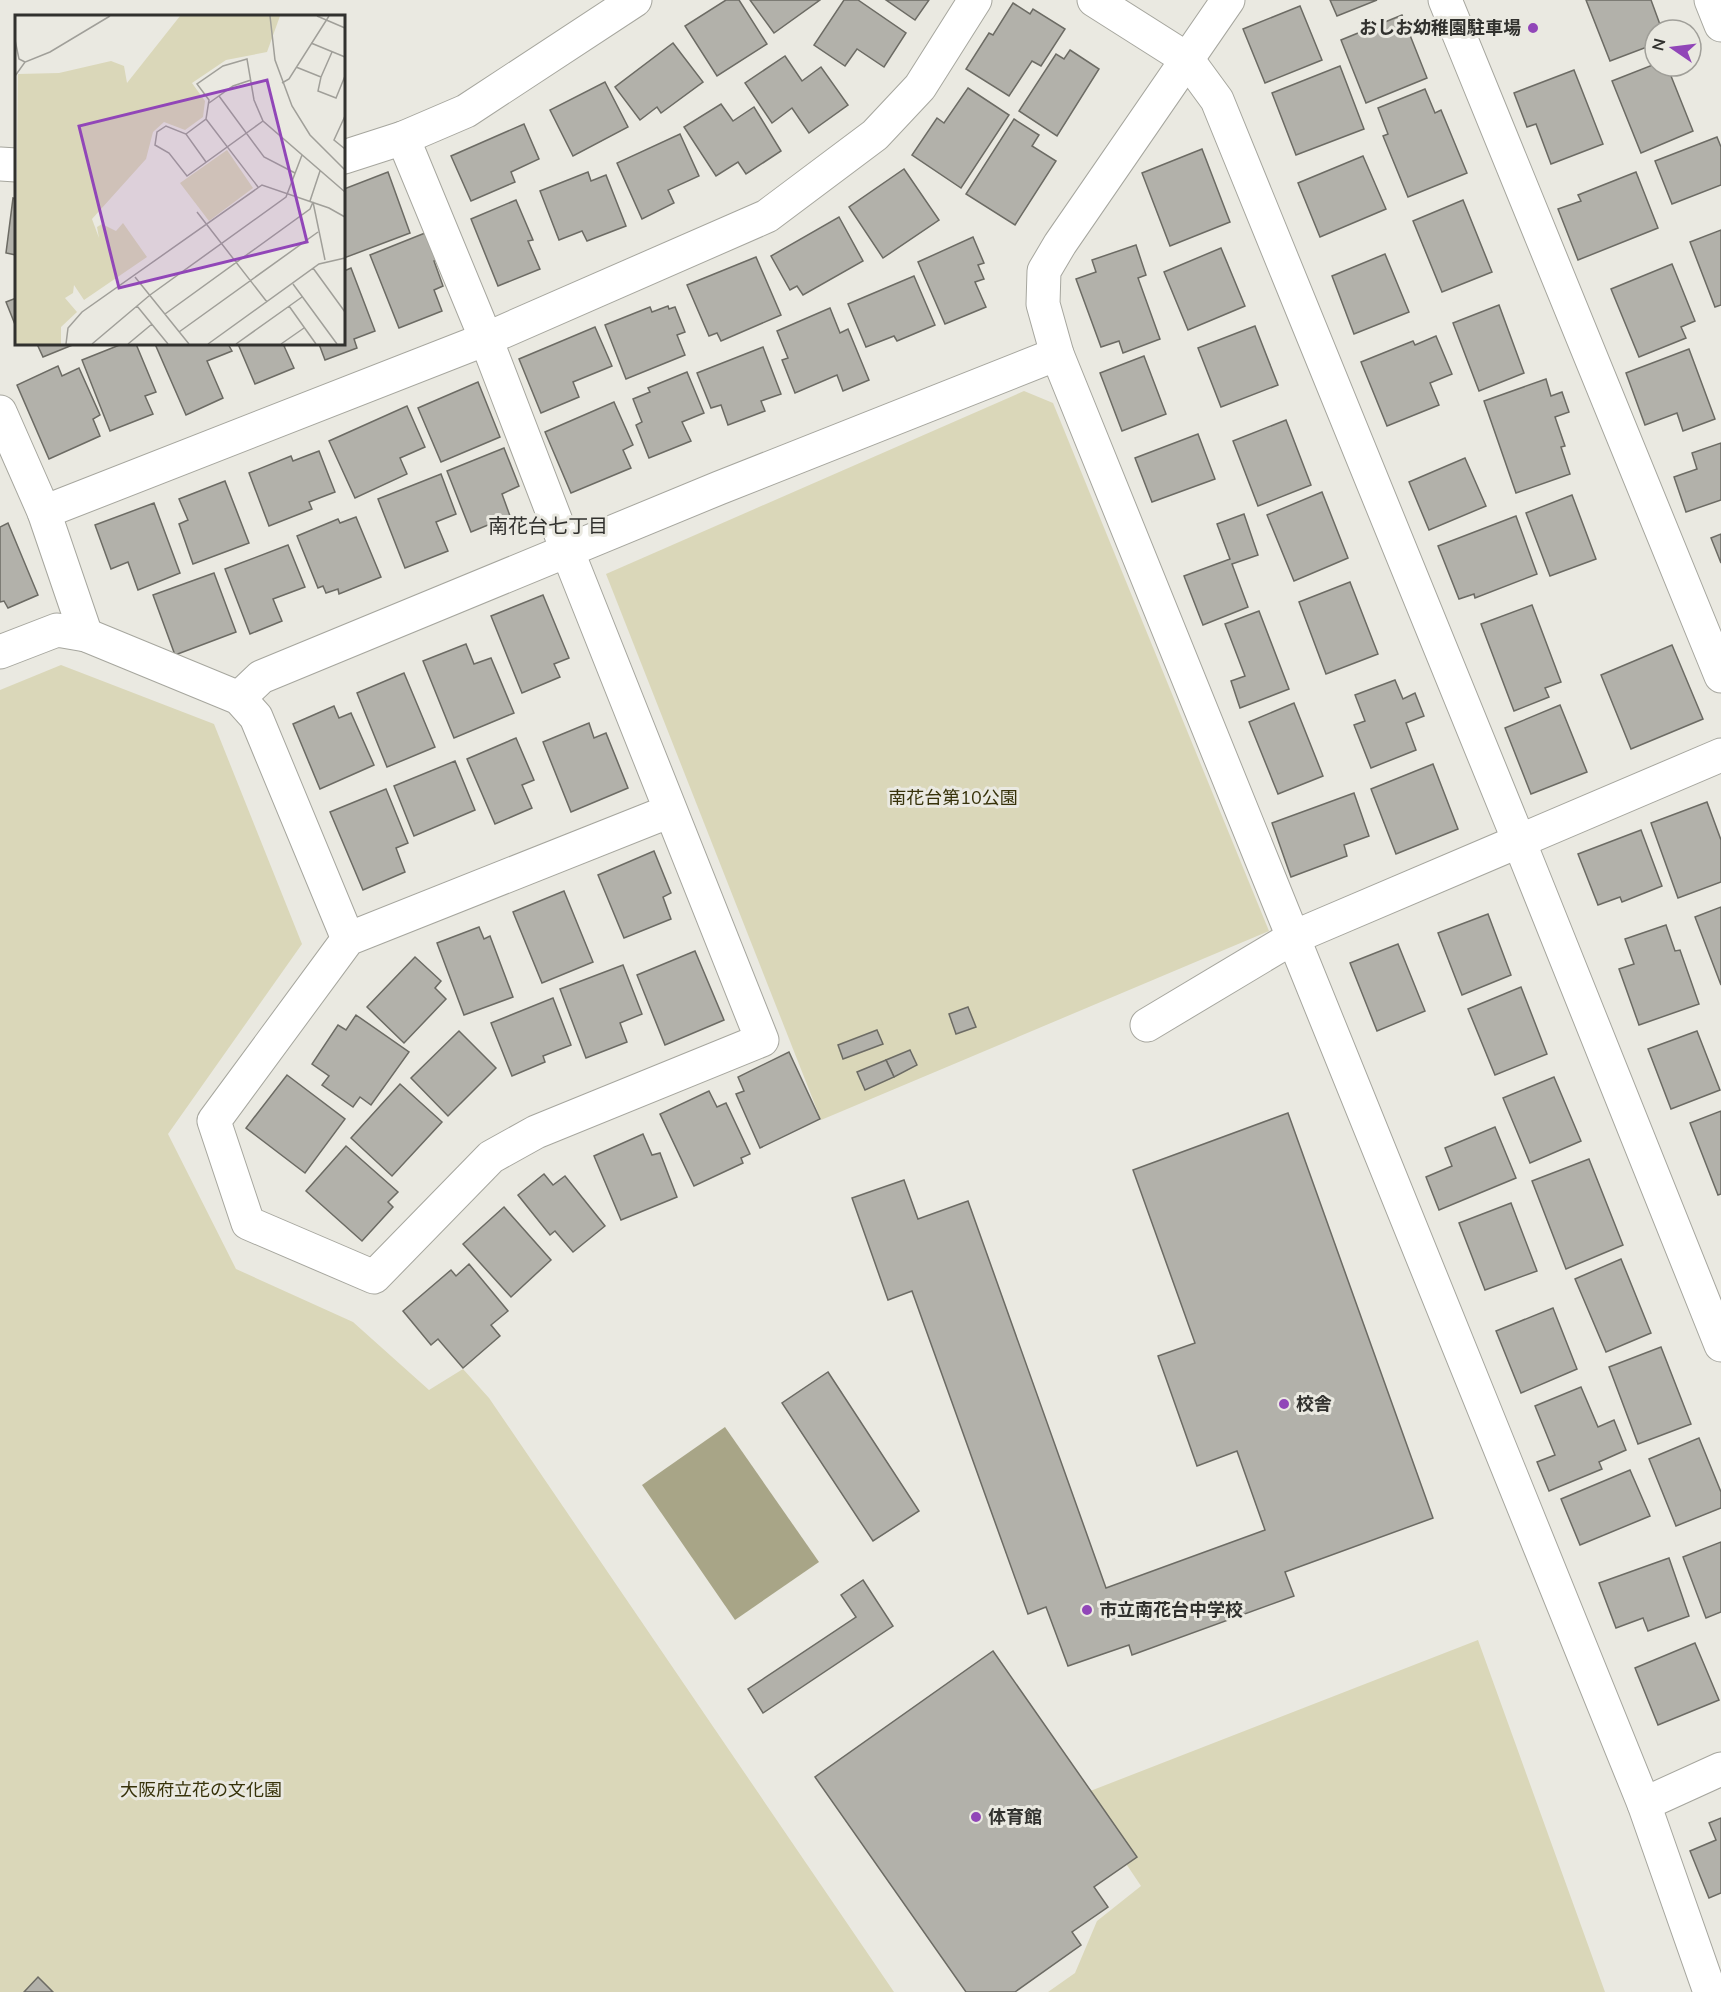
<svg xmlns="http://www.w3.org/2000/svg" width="1721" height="1992" font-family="'Nunito Sans','Noto Sans JP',sans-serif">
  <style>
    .green { fill: #dad7b9 }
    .water { fill: #a8a587 }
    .building { fill: #b2b1aa; stroke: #6c6b64; stroke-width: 1.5 }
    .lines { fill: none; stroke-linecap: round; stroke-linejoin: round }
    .minor-casing { stroke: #a6a69e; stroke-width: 35 }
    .tertiary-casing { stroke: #a6a69e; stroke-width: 35 }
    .minor { stroke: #fff; stroke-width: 33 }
    .tertiary { stroke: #fff; stroke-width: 33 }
    .poi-dot { fill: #9146b8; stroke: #eae9e1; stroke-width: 2 }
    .labels { text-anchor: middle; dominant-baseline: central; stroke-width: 6; stroke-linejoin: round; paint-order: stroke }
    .poi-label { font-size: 18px; font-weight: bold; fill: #31312e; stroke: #eae9e1; text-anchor: start }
    .park-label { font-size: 18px; fill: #37320a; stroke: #eae9e1 }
    .neighbourhood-label { font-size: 20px; fill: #31312e; stroke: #eae9e1 }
    .inset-road { fill: none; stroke: #a09f99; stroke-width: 1.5 }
    .view { fill: #9146b8; fill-opacity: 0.15; stroke: #9146b8; stroke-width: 3 }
    .inset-edge { fill: none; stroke: #31312e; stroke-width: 3 }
  </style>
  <rect width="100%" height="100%" fill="#eae9e1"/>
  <g class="green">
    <polygon points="1024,391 1053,403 1269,931 821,1120 606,574"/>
    <polygon points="61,665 214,724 302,944 168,1134 236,1269 353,1322 429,1390 463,1369 489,1398 894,1992 0,1992 0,690"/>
    <polygon points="1478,1640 1605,1992 1048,1992 1075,1973 1097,1921 1141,1886 1080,1795"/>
  </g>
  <polygon class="water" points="725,1427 819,1562 735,1620 642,1485"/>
  <g class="building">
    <polygon points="726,0 739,0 767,44 717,76 685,26"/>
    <polygon points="750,0 820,0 774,33"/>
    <polygon points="844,0 858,0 906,33 884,67 857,49 845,66 814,45"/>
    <polygon points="886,0 929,0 915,20"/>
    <polygon points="1330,0 1377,0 1337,16"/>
    <polygon points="1586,0 1651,0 1662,30 1655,30 1655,44 1610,61"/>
    <polygon points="1013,3 1030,14 1033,9 1065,29 1041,66 1032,61 1009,96 966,69 989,33 993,35"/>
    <polygon points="1300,6 1322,60 1265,83 1243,29"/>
    <polygon points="1402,15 1427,78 1366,103 1341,40"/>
    <polygon points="673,43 703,82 661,113 657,107 640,120 615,87"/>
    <polygon points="1070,50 1099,69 1057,136 1019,111 1056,54 1064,59"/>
    <polygon points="785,56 802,81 821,67 848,105 809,133 792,108 772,123 745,83"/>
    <polygon points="1655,64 1655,66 1667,66 1693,131 1641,153 1612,81"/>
    <polygon points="1340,66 1364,129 1296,155 1272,93"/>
    <polygon points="1574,70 1603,144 1551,164 1536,124 1527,127 1514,93"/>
    <polygon points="605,82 628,127 573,156 550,110"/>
    <polygon points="968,88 1009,115 961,188 912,155 937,118 944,123"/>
    <polygon points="1425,89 1435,113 1441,110 1467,173 1408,197 1383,136 1388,134 1378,108"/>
    <polygon points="721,104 733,121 754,107 781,151 746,174 738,162 716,176 684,127"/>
    <polygon points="1014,119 1039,135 1032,146 1056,161 1015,225 966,194"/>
    <polygon points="524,124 539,159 511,172 515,182 471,201 451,156"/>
    <polygon points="680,134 699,176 668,190 674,203 642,219 617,163"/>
    <polygon points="1717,137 1721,147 1721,185 1672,204 1655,161"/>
    <polygon points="1202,149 1230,222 1170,246 1142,173"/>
    <polygon points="1363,156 1386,209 1320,237 1298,183"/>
    <polygon points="904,169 939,220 883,258 849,207"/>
    <polygon points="388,172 410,233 344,258 344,189"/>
    <polygon points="588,172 591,181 606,175 626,226 587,241 582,231 559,240 540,191"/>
    <polygon points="1636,172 1658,228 1578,260 1558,209 1581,201 1578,195"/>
    <polygon points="13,198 16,199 16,255 6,253"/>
    <polygon points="516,200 533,240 528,241 540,269 498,286 471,219"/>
    <polygon points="1463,200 1492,272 1442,292 1413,221"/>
    <polygon points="839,217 863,261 803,295 797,286 790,290 771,256"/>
    <polygon points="1721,230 1721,305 1715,307 1690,242"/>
    <polygon points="430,231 441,259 434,261 443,286 434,290 442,311 399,328 370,255"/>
    <polygon points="973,237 984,263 978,265 984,279 975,282 986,307 945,324 918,262"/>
    <polygon points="1136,245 1146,275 1138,278 1160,339 1123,353 1119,341 1101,347 1076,279 1096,272 1092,260"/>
    <polygon points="1221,248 1245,306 1188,330 1164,272"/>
    <polygon points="1385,254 1409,312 1354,334 1332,276"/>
    <polygon points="756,257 781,315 721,341 717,333 709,336 687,285"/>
    <polygon points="1672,264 1695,321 1681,327 1686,338 1639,357 1611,289"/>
    <polygon points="351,268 375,331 354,339 357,348 325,360 319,344 344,344 344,271"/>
    <polygon points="914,276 935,325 897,341 894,336 866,347 848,304"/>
    <polygon points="16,298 16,327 6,302"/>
    <polygon points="1499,305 1524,373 1479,391 1453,323"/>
    <polygon points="668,306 669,309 675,307 685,332 677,335 685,355 626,379 605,325 650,307 652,312"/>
    <polygon points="830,308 840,333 848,329 869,380 843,391 837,375 795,393 782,360 788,358 777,331"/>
    <polygon points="1255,326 1278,385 1221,407 1198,348"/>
    <polygon points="595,327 612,366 573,382 579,397 541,413 519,359"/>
    <polygon points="1436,336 1452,374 1430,383 1439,405 1387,426 1361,362 1413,341 1415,345"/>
    <polygon points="37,344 75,344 43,357"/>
    <polygon points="122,344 136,344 156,392 145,396 153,414 110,431 82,360"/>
    <polygon points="155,344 228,344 232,351 207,361 223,398 186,415"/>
    <polygon points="238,344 289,344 284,346 294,368 255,384"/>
    <polygon points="763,347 781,394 761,401 765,411 728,425 721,405 711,408 697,373"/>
    <polygon points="1689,349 1715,419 1683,431 1677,413 1645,425 1626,373"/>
    <polygon points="1144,356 1166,414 1122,431 1100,373"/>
    <polygon points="58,366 62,376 79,368 100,415 93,419 100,436 49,459 17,385"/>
    <polygon points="687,372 704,413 682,422 691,441 649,458 636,425 642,422 633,399 650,392 648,388"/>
    <polygon points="1546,379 1551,396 1562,392 1569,412 1555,417 1565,446 1561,447 1570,474 1516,493 1484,401"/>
    <polygon points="478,382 500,437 441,462 418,408"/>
    <polygon points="614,402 633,445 623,450 631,468 571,493 545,432"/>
    <polygon points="407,406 425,447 400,458 407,474 355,498 329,441"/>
    <polygon points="1286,420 1311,485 1258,506 1233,441"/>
    <polygon points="1198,434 1215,479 1152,502 1135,458"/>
    <polygon points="1721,443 1721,500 1686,512 1674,477 1697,469 1692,453"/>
    <polygon points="504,448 519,486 502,494 510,516 471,532 447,471"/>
    <polygon points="319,451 335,492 309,502 312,509 269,526 249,473 291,456 293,461"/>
    <polygon points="1465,458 1486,506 1429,530 1409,482"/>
    <polygon points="441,474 456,514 436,522 448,551 405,568 378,499"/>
    <polygon points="225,481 249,543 193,564 179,524 188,520 179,499"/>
    <polygon points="1322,492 1348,558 1294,581 1267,515"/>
    <polygon points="1572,495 1596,559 1550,576 1526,513"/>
    <polygon points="154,503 180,573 138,590 128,562 111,569 95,525"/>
    <polygon points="1244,514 1258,555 1232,564 1248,607 1203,625 1184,576 1230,559 1217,524"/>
    <polygon points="1516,516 1537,574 1475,598 1474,594 1459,599 1438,546"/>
    <polygon points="356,517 381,577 339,594 338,589 326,593 323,586 318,588 297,536 338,519 340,523"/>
    <polygon points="8,523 38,595 8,608 4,601 0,602 0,527"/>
    <polygon points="1721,534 1721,563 1711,538"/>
    <polygon points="288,545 305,587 273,599 282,621 250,634 225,569"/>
    <polygon points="214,573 236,632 175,655 153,595"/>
    <polygon points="1350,582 1378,654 1326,674 1299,602"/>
    <polygon points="543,595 569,658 554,664 560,677 522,693 491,616"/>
    <polygon points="1532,605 1561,682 1545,688 1549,697 1514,711 1481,624"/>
    <polygon points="1259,611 1289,689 1240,708 1231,681 1245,676 1225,624"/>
    <polygon points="466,644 474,664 491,658 514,713 454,738 423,661"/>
    <polygon points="1672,645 1703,719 1631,749 1601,675"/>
    <polygon points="404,673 435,747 387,767 357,693"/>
    <polygon points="1395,680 1403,699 1415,693 1424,716 1406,723 1416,750 1371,768 1354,725 1365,721 1355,695"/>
    <polygon points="1294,703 1323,776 1278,794 1249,722"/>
    <polygon points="1560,705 1587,772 1531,794 1505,728"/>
    <polygon points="334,706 339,718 351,713 374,765 320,789 293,724"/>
    <polygon points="589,723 594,738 606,733 628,788 571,812 543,742"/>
    <polygon points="516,738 534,780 522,785 532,808 495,824 467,759"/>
    <polygon points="455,761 475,810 414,836 394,786"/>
    <polygon points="1433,764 1458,829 1396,854 1371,789"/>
    <polygon points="386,789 408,843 396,848 405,872 363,890 330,812"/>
    <polygon points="1354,793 1369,836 1344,845 1347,856 1291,877 1272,823"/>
    <polygon points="1707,802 1721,840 1721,882 1678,898 1651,823"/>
    <polygon points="1641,830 1662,886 1622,902 1620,897 1598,905 1578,854"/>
    <polygon points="654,851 671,893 663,897 671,919 624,938 598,875"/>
    <polygon points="564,891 593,962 542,983 513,912"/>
    <polygon points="1721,907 1721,985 1695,917"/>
    <polygon points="1488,914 1511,975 1462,995 1438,933"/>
    <polygon points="1666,925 1675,951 1680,950 1699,1004 1639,1025 1619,969 1634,964 1625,939"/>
    <polygon points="479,927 484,939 490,936 513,997 464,1015 437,943"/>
    <polygon points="1398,944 1425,1011 1377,1031 1350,963"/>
    <polygon points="695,951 724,1020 665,1045 637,975"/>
    <polygon points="415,957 441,981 435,988 446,999 404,1043 367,1007"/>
    <polygon points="623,965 642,1014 620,1023 627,1042 586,1058 560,989"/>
    <polygon points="1521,987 1547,1054 1495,1075 1468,1009"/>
    <polygon points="553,998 571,1045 543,1056 545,1062 512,1076 491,1023"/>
    <polygon points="968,1007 976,1027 956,1034 949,1014"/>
    <polygon points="356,1015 409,1052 371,1105 360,1097 353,1107 322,1085 329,1076 312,1064 338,1025 346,1030"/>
    <polygon points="877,1030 883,1044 843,1059 838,1045"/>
    <polygon points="459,1031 496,1068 448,1116 411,1078"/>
    <polygon points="1697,1031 1720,1090 1671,1109 1648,1049"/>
    <polygon points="910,1050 917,1065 894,1077 886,1060"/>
    <polygon points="789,1052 820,1119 760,1148 736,1094 744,1091 738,1077"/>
    <polygon points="886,1060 894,1077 865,1090 857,1072"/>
    <polygon points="287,1075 345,1119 305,1173 246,1128"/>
    <polygon points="1554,1077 1581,1141 1530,1163 1503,1098"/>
    <polygon points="400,1084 442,1122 392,1176 351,1138"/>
    <polygon points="709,1091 717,1107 726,1103 750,1154 741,1158 743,1163 694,1186 660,1114"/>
    <polygon points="1721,1111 1721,1194 1718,1195 1690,1123"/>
    <polygon points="1288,1113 1433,1518 1285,1572 1294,1596 1132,1655 1129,1645 1068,1666 1046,1607 1028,1614 912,1291 888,1300 852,1198 904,1180 918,1219 968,1201 1106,1588 1265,1530 1237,1451 1197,1466 1158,1356 1195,1343 1133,1170"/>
    <polygon points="1495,1127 1516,1178 1439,1210 1426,1177 1452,1166 1445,1148"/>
    <polygon points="643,1134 652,1155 660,1153 677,1197 621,1220 594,1156"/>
    <polygon points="346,1146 398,1192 388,1202 393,1207 362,1241 306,1191"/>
    <polygon points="1589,1159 1623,1245 1566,1269 1532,1181"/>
    <polygon points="544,1174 553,1185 565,1176 605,1226 573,1252 555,1231 550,1235 518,1195"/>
    <polygon points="1511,1203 1537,1271 1485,1290 1459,1223"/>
    <polygon points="504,1207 551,1260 511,1297 463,1244"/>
    <polygon points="1621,1259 1651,1333 1606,1352 1575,1279"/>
    <polygon points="469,1264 508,1311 491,1325 500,1336 463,1368 438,1339 431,1345 403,1311 451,1270 456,1276"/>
    <polygon points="1553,1308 1577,1369 1521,1393 1496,1331"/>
    <polygon points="1661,1347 1691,1424 1638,1444 1609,1367"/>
    <polygon points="828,1372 919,1511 873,1541 782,1403"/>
    <polygon points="1581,1387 1598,1427 1614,1420 1626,1450 1599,1462 1602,1469 1549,1491 1537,1462 1555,1455 1535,1406"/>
    <polygon points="1699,1438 1721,1492 1721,1508 1676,1526 1649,1459"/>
    <polygon points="1630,1470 1650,1516 1580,1545 1561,1499"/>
    <polygon points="1721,1542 1721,1612 1706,1618 1683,1557"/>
    <polygon points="1669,1558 1689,1616 1648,1631 1643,1618 1616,1628 1599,1583"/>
    <polygon points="863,1580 893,1626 763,1713 748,1689 856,1617 841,1595"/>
    <polygon points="1695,1643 1719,1700 1658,1725 1635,1668"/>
    <polygon points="993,1651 1137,1857 1094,1887 1108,1907 1072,1932 1081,1945 1015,1992 966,1992 815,1777"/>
    <polygon points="1721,1818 1721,1893 1709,1898 1690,1851 1716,1840 1709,1823"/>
    <polygon points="38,1977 53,1992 24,1992"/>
  </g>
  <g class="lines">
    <g class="minor-casing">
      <g id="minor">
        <polyline points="1094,0 1187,59 1217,100 1519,841 1721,1345"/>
        <polyline points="1228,0 1060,244 1044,271 1043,304 1057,354 1644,1804 1710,1992"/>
        <polyline points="1445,0 1721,676"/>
        <polyline points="1711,0 1721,25"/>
        <polyline points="403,138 486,339 567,550 762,1040 536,1132 491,1157 374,1277 248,1223 214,1121 348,939 670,811"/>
        <polyline points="344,157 403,138 466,111 635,0"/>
        <polyline points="0,164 16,165"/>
        <polyline points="0,412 44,512 86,635"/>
        <polyline points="44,512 486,339 767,216 875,135 920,87 975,0"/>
        <polyline points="0,652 57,630 86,635 239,698 256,717 348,939"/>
        <polyline points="239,698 261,677 719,488 1057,354"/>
        <polyline points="1147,1025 1294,937 1721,755"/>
      </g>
    </g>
    <g class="tertiary-casing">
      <polyline id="tertiary" points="1644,1804 1721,1769"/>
    </g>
    <use href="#minor" class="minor"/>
    <use href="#tertiary" class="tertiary"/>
  </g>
  <g class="poi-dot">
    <circle cx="1533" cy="28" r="6"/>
    <circle cx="1284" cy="1404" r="6"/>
    <circle cx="1087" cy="1610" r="6"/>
    <circle cx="976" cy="1817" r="6"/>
  </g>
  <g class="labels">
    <g class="poi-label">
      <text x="1521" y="28" text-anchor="end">おしお幼稚園駐車場</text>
      <text x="1296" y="1404">校舎</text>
      <text x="1099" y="1610">市立南花台中学校</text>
      <text x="988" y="1817">体育館</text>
    </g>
    <g class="park-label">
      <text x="953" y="798">南花台第10公園</text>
      <text x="201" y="1790">大阪府立花の文化園</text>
    </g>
    <g class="neighbourhood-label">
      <text x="548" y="526">南花台七丁目</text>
    </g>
  </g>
  <g transform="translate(15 15)">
    <rect width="330" height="330" fill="#eae9e1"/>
    <path d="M 165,1 L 265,1 L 252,37 L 211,45 L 177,68 L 190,86 L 188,102 L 170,115 L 149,107 L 138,117 L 131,144 L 77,204 L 84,223 L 82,212 L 87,209 L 101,216 L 108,208 L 132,242 L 69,285 L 59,270 L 58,278 L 50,283 L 62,297 L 46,312 L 46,329 L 0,329 L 3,59 L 44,58 L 96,46 L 109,51 L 112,68 ZM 212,135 L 238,173 L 194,206 L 165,168 Z" fill="#dad7b9"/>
    <path class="inset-road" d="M 255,1 L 260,45 L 277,91 L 295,120 L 330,155M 302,1 L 330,13M 0,25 L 4,44 L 10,47M 296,28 L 330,42M 281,52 L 306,62 L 303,76 L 321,83 L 330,61M 0,61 L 10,47 L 35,37 L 95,1M 306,62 L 317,37M 267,68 L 274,64 L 314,1M 204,81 L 249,142 L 280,158M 194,88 L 218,71 L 236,65M 330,101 L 319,125 L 330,134M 191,104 L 243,172M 171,119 L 191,104 L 194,85 L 182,69 L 208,51 L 232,44 L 239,85 L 248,106 L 330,177M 191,147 L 171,119 L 151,111 L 142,117 L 140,130 L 154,138 L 172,161 L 248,106M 295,186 L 305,156M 298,187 L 310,245M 182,197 L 252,287M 298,253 L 330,297M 120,262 L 174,329M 278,269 L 322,329M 122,291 L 153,329M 274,291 L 301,329M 150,299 L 295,194 L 298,187M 164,317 L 303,217M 51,329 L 53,313 L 67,297 L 247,170 L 314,193 L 330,202M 77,329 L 135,280 L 271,182 L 287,140M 113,329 L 137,309M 193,329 L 304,249 L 330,243M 221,329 L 287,282M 266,329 L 289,313"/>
    <path class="view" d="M 252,65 L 292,227 L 104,273 L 64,111 Z"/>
    <rect width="330" height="330" class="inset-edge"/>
  </g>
  <g transform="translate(1673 48) rotate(284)"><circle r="28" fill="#eae9e1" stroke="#a09f99" stroke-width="1.5"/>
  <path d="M0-4.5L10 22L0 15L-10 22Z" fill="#9146b8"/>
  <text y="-9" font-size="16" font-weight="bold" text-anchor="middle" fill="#31312e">N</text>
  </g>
</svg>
